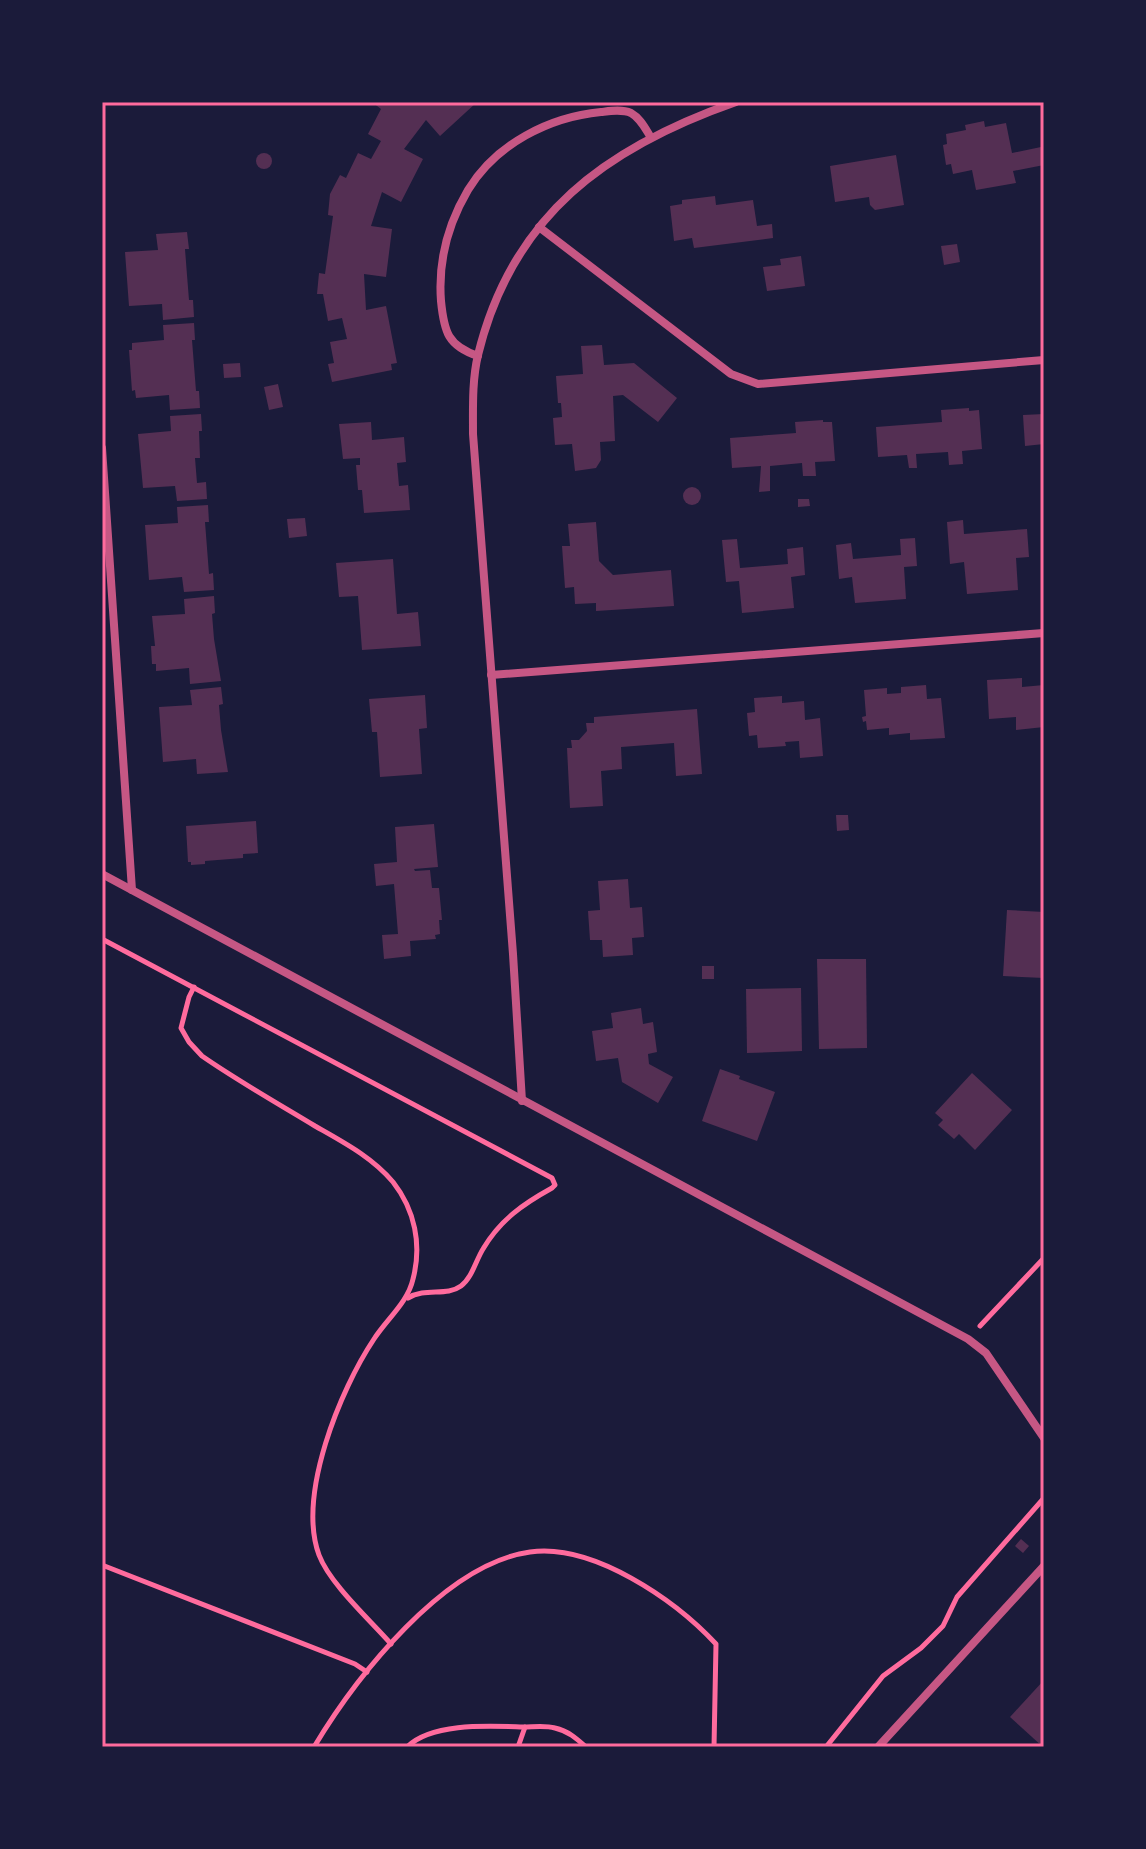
<svg xmlns="http://www.w3.org/2000/svg" width="1146" height="1849" font-family="Overpass,sans-serif">
  <style>
    .building { fill: #542f53 }
    .lines { fill: none; stroke-linecap: round; stroke-linejoin: round }
    .path { stroke: #ff6b9d; stroke-width: 5 }
    .minor { stroke: #c65784; stroke-width: 8 }
    .neatline { fill: none; stroke: #ff6b9d; stroke-width: 3 }
  </style>
  <rect width="100%" height="100%" fill="#1b1b3a"/>
  <g class="building">
    <polygon points="372,102 477,102 440,136 426,120 404,149 423,159 401,202 382,192 371,226 392,229 386,277 364,274 366,310 386,306 397,363 391,364 392,370 332,382 328,364 334,363 330,342 347,339 342,318 328,321 323,294 317,294 319,273 325,274 333,216 328,215 330,194 340,175 346,178 358,153 371,159 381,141 368,134 381,109"/>
    <polygon points="984,121 985,127 1006,123 1012,153 1041,147 1044,165 1013,171 1016,183 976,190 972,170 953,174 951,164 946,165 943,145 947,144 946,134 966,130 965,125"/>
    <circle cx="264" cy="161" r="8"/>
    <polygon points="896,155 904,205 875,210 870,205 869,197 835,202 830,166"/>
    <polygon points="715,196 716,205 753,200 757,226 772,224 773,238 694,248 692,238 674,241 670,206 682,204 682,200"/>
    <polygon points="187,232 189,249 185,249 187,275 189,300 193,300 194,317 163,320 162,304 129,306 125,252 158,250 156,234"/>
    <polygon points="957,244 960,262 944,265 941,246"/>
    <polygon points="801,256 805,286 767,291 763,267 781,265 780,259"/>
    <polygon points="194,323 195,340 192,340 196,391 199,391 200,408 170,410 169,395 136,398 135,390 132,391 129,350 132,350 132,343 164,340 163,325"/>
    <polygon points="602,345 604,365 634,363 677,398 658,422 623,395 613,396 615,441 600,442 601,460 596,468 575,471 572,444 555,445 553,418 562,417 561,403 558,403 556,376 583,374 581,346"/>
    <polygon points="240,363 241,377 224,378 223,364"/>
    <polygon points="278,384 283,407 269,410 264,387"/>
    <polygon points="969,408 969,411 979,410 982,449 962,451 963,464 949,465 948,452 916,454 917,468 909,468 907,455 878,457 876,427 942,422 941,410"/>
    <polygon points="201,414 202,431 199,431 200,458 195,458 197,483 206,482 207,499 177,501 175,486 143,488 138,434 171,431 170,416"/>
    <polygon points="1044,414 1044,444 1025,446 1023,415"/>
    <polygon points="823,420 823,422 832,422 835,461 815,462 816,476 803,476 802,463 770,466 770,491 759,492 761,466 732,468 730,438 796,433 795,422"/>
    <polygon points="371,422 372,440 404,437 406,462 397,463 399,486 408,485 410,510 364,513 362,490 358,490 356,465 360,465 360,458 343,459 339,424"/>
    <circle cx="692" cy="496" r="9"/>
    <polygon points="798,499 809,499 810,506 798,507"/>
    <polygon points="208,505 209,522 205,522 209,574 213,573 214,590 184,592 182,577 149,580 145,525 178,523 177,507"/>
    <polygon points="305,518 307,536 289,538 287,519"/>
    <polygon points="963,520 964,534 1027,529 1029,557 1016,558 1018,590 967,594 964,562 950,564 947,522"/>
    <polygon points="596,522 599,561 613,575 671,570 674,606 596,611 596,603 575,604 574,587 565,588 562,546 570,546 568,524"/>
    <polygon points="915,538 917,566 904,567 906,599 855,603 852,577 839,579 836,545 851,543 853,559 901,555 900,539"/>
    <polygon points="737,539 740,568 788,564 787,549 803,547 805,575 791,577 794,608 742,613 739,581 726,582 722,540"/>
    <polygon points="393,559 397,614 418,612 421,646 362,650 358,596 339,597 336,563"/>
    <polygon points="214,596 215,613 212,614 214,639 221,681 190,684 189,668 156,671 156,664 152,664 151,646 155,646 152,616 185,614 184,599"/>
    <polygon points="1022,678 1022,687 1044,685 1044,727 1016,730 1016,717 989,719 987,680"/>
    <polygon points="926,685 927,699 941,698 945,738 910,740 910,733 889,735 889,728 867,730 866,721 863,722 862,717 866,716 864,690 887,688 887,694 901,693 901,687"/>
    <polygon points="221,687 223,704 219,705 221,730 228,772 197,774 196,759 163,762 159,707 192,705 190,690"/>
    <polygon points="425,695 427,728 419,729 422,774 380,777 377,732 372,732 369,699"/>
    <polygon points="782,696 782,703 804,701 805,720 820,718 823,756 800,758 799,741 785,742 786,746 758,748 757,735 749,736 747,713 755,712 754,698"/>
    <polygon points="697,709 702,774 676,776 674,743 621,747 622,769 601,771 603,806 570,808 567,748 572,748 571,740 579,740 587,731 586,723 594,723 594,717"/>
    <polygon points="836,815 848,815 849,830 837,831"/>
    <polygon points="256,821 258,853 243,854 243,858 205,861 205,864 191,865 191,862 188,862 186,826"/>
    <polygon points="434,824 438,867 414,869 415,871 430,870 432,888 439,888 442,920 439,920 440,934 435,935 436,939 410,941 411,956 384,959 382,935 398,934 394,884 376,886 374,864 397,862 395,827"/>
    <polygon points="628,879 630,908 642,907 644,937 632,938 633,955 603,957 602,940 590,940 588,911 600,910 598,881"/>
    <polygon points="1007,910 1044,912 1044,978 1003,976"/>
    <polygon points="817,959 866,959 867,1048 819,1049"/>
    <rect x="702" y="966" width="12" height="13"/>
    <polygon points="801,988 802,1051 747,1053 746,989"/>
    <polygon points="641,1008 643,1024 653,1022 657,1052 648,1054 649,1064 673,1077 658,1103 622,1082 618,1058 596,1061 592,1031 613,1028 611,1013"/>
    <polygon points="720,1069 740,1076 739,1079 775,1092 757,1141 702,1121"/>
    <polygon points="972,1073 1012,1110 975,1150 959,1134 954,1139 938,1125 943,1120 935,1113"/>
    <polygon points="1021,1539 1029,1546 1023,1553 1015,1546"/>
    <polygon points="1044,1680 1044,1747 1043,1747 1010,1717"/>
  </g>
  <g class="lines">
    <g class="path">
      <path d="M 102,939 L 552,1178 L 555,1185 L 552,1188 C 523,1204 500,1220 483,1249 C 476,1260 472,1278 461,1286 C 446,1297 426,1287 408,1298"/>
      <path d="M 194,987 L 189,997 L 181,1028 L 189,1042 L 202,1056 C 238,1081 277,1103 315,1126 C 343,1142 372,1157 393,1182 C 415,1210 422,1245 413,1279 C 408,1302 387,1319 374,1339 C 340,1390 297,1495 319,1555 C 330,1584 370,1620 391,1644"/>
      <polyline points="980,1326 1044,1258"/>
      <polyline points="102,1565 355,1664 367,1672"/>
      <path d="M 314,1747 C 356,1677 444,1564 530,1552 C 593,1543 675,1600 716,1644 L 714,1747"/>
      <path d="M 407,1747 C 432,1722 491,1726 523,1727 C 533,1727 545,1725 555,1728 C 568,1731 576,1738 586,1747"/>
      <polyline points="518,1747 525,1727"/>
      <polyline points="826,1747 883,1676 921,1648 943,1626 957,1597 1044,1498"/>
    </g>
    <g class="minor">
      <polyline points="539,227 731,374 758,384 1044,360"/>
      <path d="M 478,356 C 448,346 444,332 441,301 C 438,262 448,224 468,190 C 496,144 549,117 601,112 C 610,111 622,109 631,113 C 640,118 645,128 650,136"/>
      <polyline points="102,448 132,890"/>
      <polyline points="491,675 1044,633"/>
      <polyline points="102,874 968,1339 986,1353 1044,1438"/>
      <path d="M 522,1101 L 513,954 L 473,434 C 473,408 472,380 478,355 C 512,215 607,147 736,102"/>
      <polyline points="878,1747 1044,1566"/>
    </g>
  </g>
  <rect width="1146" height="1849" fill="none" stroke="#1b1b3a" stroke-width="208"/>
  <rect x="104" y="104" width="938" height="1641" class="neatline"/>
</svg>
